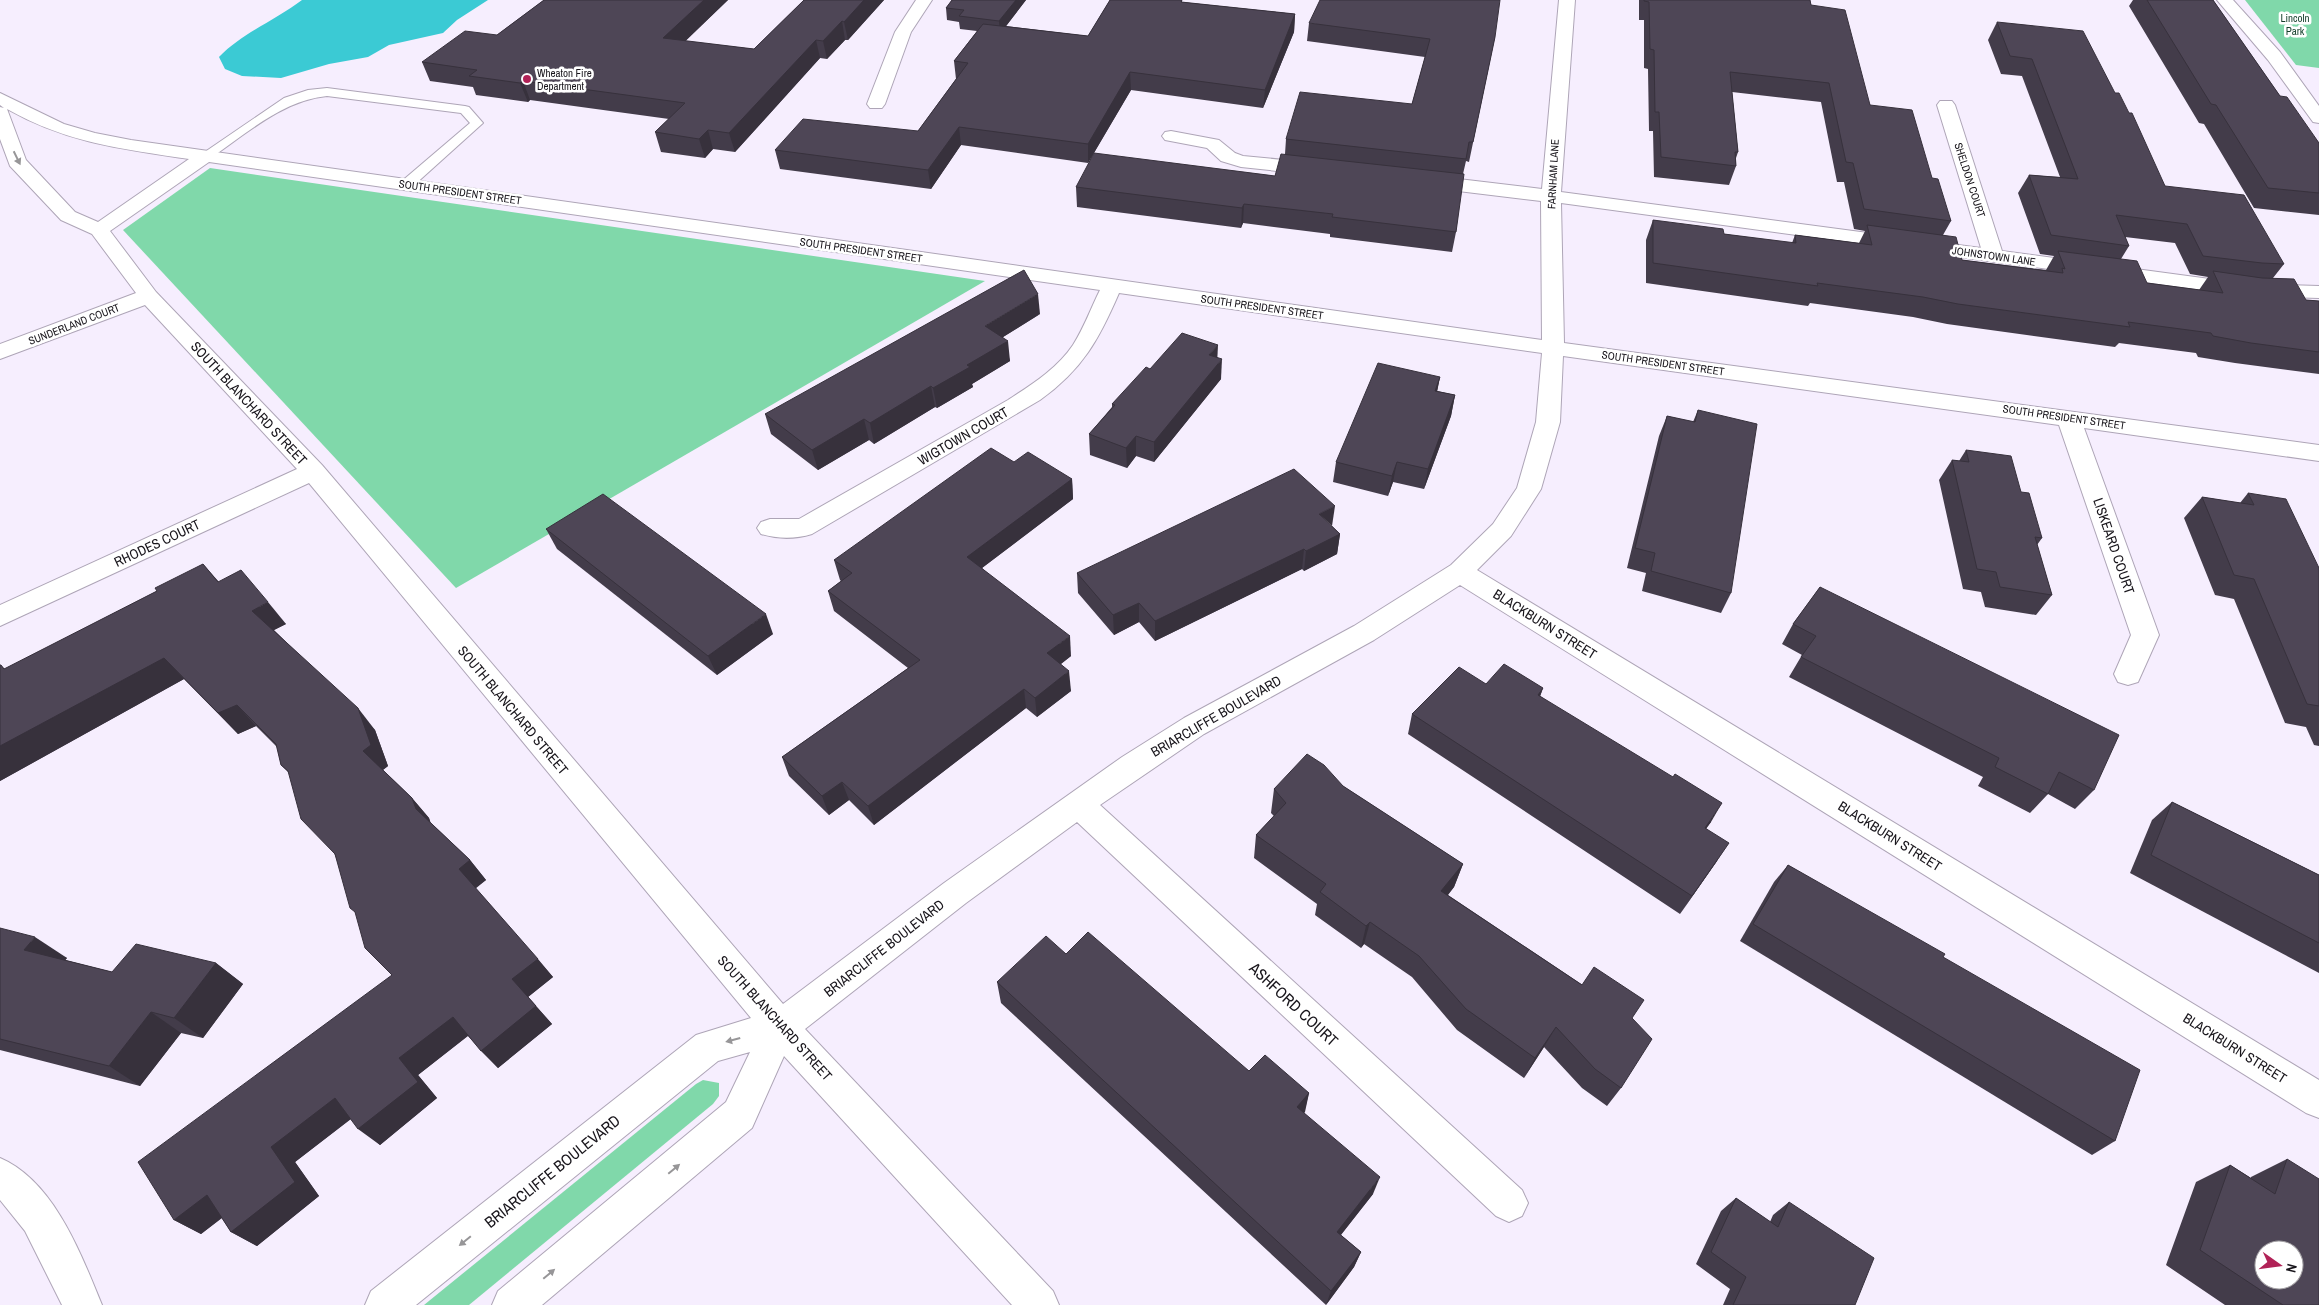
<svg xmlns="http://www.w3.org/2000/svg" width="2319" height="1305" font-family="'Archivo Narrow',sans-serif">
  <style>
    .green { fill: #80d8aa }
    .water { fill: #3bcad4 }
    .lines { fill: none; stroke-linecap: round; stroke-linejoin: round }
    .service-casing { stroke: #aea5b7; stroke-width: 2 }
    .minor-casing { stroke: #aea5b7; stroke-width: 2 }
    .service { fill: #fff; fill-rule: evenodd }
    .minor { fill: #fff; fill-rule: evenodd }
    .wall { fill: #433c4a; fill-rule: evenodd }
    .shaded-wall { fill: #37313c }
    .building { fill: #4e4656; stroke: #37313c; fill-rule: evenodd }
    .oneway { fill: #979698 }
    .poi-dot { fill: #b12257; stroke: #fff; stroke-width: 2 }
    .labels { text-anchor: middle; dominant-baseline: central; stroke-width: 5; stroke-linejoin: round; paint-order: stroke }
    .far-park-label { font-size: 11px; fill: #153f2b; stroke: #fff }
    .far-poi-label { font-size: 11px; fill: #18151b; stroke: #fff; text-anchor: start }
    .far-street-label { font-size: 11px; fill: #18151b; stroke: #fff }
    .street-label { font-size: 14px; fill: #18151b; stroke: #fff }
    .near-street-label { font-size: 16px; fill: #18151b; stroke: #fff }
  </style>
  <rect width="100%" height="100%" fill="#f6eefe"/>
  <g class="green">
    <polygon points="2245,0 2319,0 2319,68 2296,65"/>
    <polygon points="210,168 985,281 456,588 123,230"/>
    <polygon points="703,1080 719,1083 719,1096 713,1104 469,1305 424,1305 696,1084"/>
  </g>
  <path class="water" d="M 302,0 L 488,0 L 457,20 L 443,33 L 389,45 L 368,57 L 329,64 L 281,78 L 242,76 L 225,69 L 219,57 C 242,33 276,20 302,0 Z"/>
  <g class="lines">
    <g class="service-casing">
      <path id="service" d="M 327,88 L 465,106 L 469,107 L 483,123 L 412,187 L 407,188 L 401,184 L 402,181 L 470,123 L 461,113 L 327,96 C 283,100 246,134 209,159 L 205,160 L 199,156 L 284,98 L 308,90 Z"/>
    </g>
    <g class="minor-casing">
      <g id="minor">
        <polygon points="916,0 932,0 911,32 885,104 882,108 870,108 867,104 895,32"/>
        <path d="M 1559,0 L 1575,0 L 1561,192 L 1981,248 L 1937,105 L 1940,101 L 1952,101 L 1955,105 L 2002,251 L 2247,284 L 2319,286 L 2319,298 L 2247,296 L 1561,203 L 1564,343 L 2319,445 L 2319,461 L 2084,428 L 2159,635 L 2138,682 L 2128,685 L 2118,682 L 2114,674 L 2131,635 L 2059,425 L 1563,356 L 1560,422 L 1541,489 L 1511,536 L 1477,570 L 2319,1080 L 2319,1118 L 2306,1113 L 1460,585 L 1374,640 L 1204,734 L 1100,805 L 1522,1190 L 1528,1203 L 1522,1216 L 1509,1222 L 1496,1216 L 1077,822 L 966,903 L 805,1029 L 1053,1291 L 1059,1305 L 1012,1305 L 784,1056 L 752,1128 L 542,1305 L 492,1305 L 498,1291 L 726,1102 L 750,1052 L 718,1061 L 416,1305 L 365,1305 L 371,1291 L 696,1035 L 751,1018 L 309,483 L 0,626 L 0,605 L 297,469 L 145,305 L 0,359 L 0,344 L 136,293 L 92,234 L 61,220 L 10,166 L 0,139 L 0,107 L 4,108 L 0,105 L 0,93 L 64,124 L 95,133 L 131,140 L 1542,340 L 1541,201 L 1425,187 L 1418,185 L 1416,181 L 1418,177 L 1425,175 L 1542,189 ZM 7,109 C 67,143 122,149 189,159 L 98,222 L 75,212 L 26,160 ZM 209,162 L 1100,290 C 1091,308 1084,328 1073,345 C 1057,369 1031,385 1008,400 L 799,519 L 770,519 L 761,522 L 757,528 L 761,534 C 777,539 796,539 812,534 L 1040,400 C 1083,369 1099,339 1119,293 L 1542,353 L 1536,422 L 1517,488 L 1493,524 L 1451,565 L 1354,626 L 1184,718 L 1122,757 L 944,883 L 783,1004 L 322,465 L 156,292 L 110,231 Z"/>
        <polygon points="2217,0 2233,0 2280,52 2319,106 2319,123 2313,122 2268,60"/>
        <polygon points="1171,131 1219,140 1235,153 1243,156 1315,163 1322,165 1324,169 1322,173 1315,175 1241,167 1221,161 1207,148 1165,140 1162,136 1165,132"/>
        <path d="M 0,1158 C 54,1181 81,1254 102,1305 L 62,1305 L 25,1231 L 0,1200 Z"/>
      </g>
    </g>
    <use href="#service" class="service"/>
    <use href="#minor" class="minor"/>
  </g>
  <g class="wall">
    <polygon points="544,0 728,0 685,41 754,49 804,0 884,0 848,40 845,40 827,59 820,58 735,152 713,149 705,158 661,152 655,132 669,119 530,100 528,102 476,95 473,87 430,81 422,62 497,35"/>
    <polygon points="952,0 1026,0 1006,26 1088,36 1110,0 1182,0 1182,2 1295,14 1294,32 1263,108 1131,90 1088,163 961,145 931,189 780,169 775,150 918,131 956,79 954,61 977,31 960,29 959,22 947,20 946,8"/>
    <path d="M 1639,0 L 1810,0 L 1811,5 L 1870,105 L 1932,178 L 1951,221 L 1943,235 L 1962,260 L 2046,270 L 2054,256 L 2040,254 L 2018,193 L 2029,175 L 2060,177 L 2022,76 L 2001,74 L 1988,40 L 1997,22 L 2115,93 L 2165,186 L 2284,264 L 2273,278 L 2306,300 L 2319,301 L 2319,374 L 2235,363 L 2198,357 L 2196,353 L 2119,343 L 2115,347 L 1947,324 L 1913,317 L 1810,303 L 1808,306 L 1646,283 L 1646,240 L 1653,220 L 1724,234 L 1792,243 L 1795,235 L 1859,243 L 1865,231 L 1854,229 L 1844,182 L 1837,182 L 1821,102 L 1732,92 L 1738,152 L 1736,158 L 1736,166 L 1729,185 L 1654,177 L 1653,131 L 1649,131 L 1648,69 L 1644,68 L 1644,20 L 1639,20 ZM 2125,237 L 2175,243 L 2190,274 L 2208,277 L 2199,290 L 2147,283 L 2121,259 L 2129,246 Z"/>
    <polygon points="2133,0 2213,0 2280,96 2319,143 2319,215 2254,208 2204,124 2199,123 2129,6"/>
    <polygon points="1309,23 1495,37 1469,162 1466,161 1463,174 1456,232 1452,252 1330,237 1330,234 1243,223 1241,228 1077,207 1076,187 1275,176 1285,154 1286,139 1412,104 1425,57 1307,41"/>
    <polygon points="1040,314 1003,337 1010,361 972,384 973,387 937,408 935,407 874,444 869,440 818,470 771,434 765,414"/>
    <polygon points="1217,357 1221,379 1154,462 1136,456 1127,468 1090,455 1089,434 1112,407 1112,404 1150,369"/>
    <polygon points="1440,377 1437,391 1455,395 1451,416 1424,489 1393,482 1388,496 1333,482 1336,462"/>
    <polygon points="1698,410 1731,593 1721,613 1642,591 1646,573 1627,568 1659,436 1667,416 1693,422"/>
    <polygon points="1966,450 2021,492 2042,538 2037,545 2052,595 2036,615 1985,607 1981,592 1963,589 1939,480 1952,460 1959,461"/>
    <polygon points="1014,462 1072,479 1073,499 982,568 1071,656 1061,664 1071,691 1037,717 1026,708 874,825 849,800 829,815 789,776 782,757 908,668 834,611 828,591 841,581 840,580 834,560"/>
    <polygon points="2248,493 2319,568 2319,746 2314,745 2306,727 2285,723 2234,599 2215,595 2184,518 2202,497 2240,503"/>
    <polygon points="1332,526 1340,534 1337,554 1304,571 1302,569 1155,641 1139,622 1114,635 1078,593 1077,573"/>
    <polygon points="546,529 773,634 717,675 557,549"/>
    <polygon points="203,564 219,582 286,624 274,630 375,730 388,766 383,770 412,798 429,818 430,822 470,860 486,880 475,888 553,977 528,997 552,1024 498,1068 468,1036 418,1075 437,1098 380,1145 351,1119 295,1162 319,1196 257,1246 231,1232 222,1218 201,1234 174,1220 392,975 355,912 335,855 288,772 281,765 277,747 256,726 238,734 184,679 0,781 0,665 5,669 157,591"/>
    <polygon points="1820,587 2094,790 2075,809 2048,794 2030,813 1978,786 1983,777 1789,677 1802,655 1782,644 1793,624"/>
    <polygon points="1486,684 1543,688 1540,696 1711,822 1706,828 1717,861 1680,914 1408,734 1412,714"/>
    <polygon points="1343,786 1463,864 1454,887 1448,895 1632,1018 1621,1088 1607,1106 1582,1088 1544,1047 1524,1078 1457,1030 1412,977 1364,944 1361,948 1315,915 1317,904 1254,858 1256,835 1274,816 1271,813 1274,789"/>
    <polygon points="2172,802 2319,875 2319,973 2130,873 2152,820"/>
    <polygon points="1788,865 1943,957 2115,1141 2092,1155 1740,941 1774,882"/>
    <polygon points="0,928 67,958 65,960 112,972 216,963 243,984 203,1038 181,1033 140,1086 0,1050"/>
    <polygon points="1066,954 1249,1071 1309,1093 1304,1113 1373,1194 1341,1235 1361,1252 1354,1267 1326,1305 1001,1003 997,982"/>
    <polygon points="2287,1159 2319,1305 2225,1305 2166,1265 2196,1182 2230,1165 2251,1178 2251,1177"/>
    <polygon points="1736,1198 1770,1222 1773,1215 1789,1202 1855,1305 1723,1305 1730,1289 1696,1264 1721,1211"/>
  </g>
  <g class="shaded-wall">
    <polygon points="704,0 728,0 669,57 663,38"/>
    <polygon points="864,0 884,0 848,40 844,22"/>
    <polygon points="1016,0 1026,0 1000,34 999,21"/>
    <polygon points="1295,14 1294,32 1263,108 1265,90"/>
    <polygon points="842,21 845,40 827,59 823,41"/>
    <polygon points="816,40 820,58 735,152 729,133"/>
    <polygon points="1130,72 1131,90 1088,163 1088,144"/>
    <polygon points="523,81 530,100 528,102 520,83"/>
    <polygon points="959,127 961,145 931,189 928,170"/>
    <polygon points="708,130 713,149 705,158 699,139"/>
    <polygon points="1244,204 1243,223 1241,228 1242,208"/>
    <polygon points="1038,294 1040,314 987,347 985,326"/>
    <polygon points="1008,341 1010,361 972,384 973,387 937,408 933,388 967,365"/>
    <polygon points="1218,345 1217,365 1209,355"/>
    <polygon points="1222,359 1221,379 1154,462 1154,442"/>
    <polygon points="1440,377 1436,397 1435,391"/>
    <polygon points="931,386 935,407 874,444 870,423"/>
    <polygon points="1455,395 1451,416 1424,489 1428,469"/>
    <polygon points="864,419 869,440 818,470 812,450"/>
    <polygon points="1136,436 1136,456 1127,468 1126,448"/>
    <polygon points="1397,462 1393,482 1388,496 1392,476"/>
    <polygon points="1072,479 1073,499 970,577 967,557"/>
    <polygon points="1335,506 1332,526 1319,514"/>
    <polygon points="1340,534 1337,554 1304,571 1306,551"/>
    <polygon points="1304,549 1302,569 1155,641 1155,621"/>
    <polygon points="268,602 286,624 270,632 252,611"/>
    <polygon points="1139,603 1139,622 1114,635 1113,615"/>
    <polygon points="766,614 773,634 717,675 708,656"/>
    <polygon points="1070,636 1071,656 1049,673 1047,653"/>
    <polygon points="164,658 184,679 0,781 0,746"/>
    <polygon points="1069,671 1071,691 1037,717 1035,698"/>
    <polygon points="1543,688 1536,708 1538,695"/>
    <polygon points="1024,689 1026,708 874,825 868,806"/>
    <polygon points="237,705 256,726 238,734 218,713"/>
    <polygon points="358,708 375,730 388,766 380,772 363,751"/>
    <polygon points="842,782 849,800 829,815 822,796"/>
    <polygon points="412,798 429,818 433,829 416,809"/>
    <polygon points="1722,803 1711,822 1694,846 1705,828"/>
    <polygon points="1729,843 1717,861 1680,914 1692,896"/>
    <polygon points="470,860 486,880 475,889 459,869"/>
    <polygon points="1463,864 1454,887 1433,913 1441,891"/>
    <polygon points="1370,922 1364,944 1361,948 1366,926"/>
    <polygon points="35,937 67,958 56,972 24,950"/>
    <polygon points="538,959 553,977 528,997 552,1024 498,1068 481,1051 512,979"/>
    <polygon points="216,963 243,984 203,1038 174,1018"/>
    <polygon points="151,1012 181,1033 140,1086 109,1066"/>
    <polygon points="453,1017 470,1034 418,1075 437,1098 380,1145 358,1129 399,1058"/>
    <polygon points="1556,1027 1544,1047 1524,1078 1535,1058"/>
    <polygon points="1309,1093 1305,1112 1293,1126 1297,1107"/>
    <polygon points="335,1098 357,1114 295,1162 319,1196 257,1246 231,1232 271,1147"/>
    <polygon points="1380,1177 1373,1194 1331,1247 1337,1232"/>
    <polygon points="207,1195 233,1209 201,1234 174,1220"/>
    <polygon points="1361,1252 1354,1267 1326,1305 1331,1291"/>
  </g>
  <g class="building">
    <polygon points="544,0 704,0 663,38 754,49 804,0 864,0 844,22 842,21 823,41 816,40 729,133 708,130 699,139 655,132 685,103 523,81 520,83 469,76 477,70 422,62 465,31 497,35"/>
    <polygon points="952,0 1016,0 999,21 959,16 964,10 946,8"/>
    <polygon points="1110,0 1182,0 1181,2 1295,14 1265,90 1130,72 1088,144 959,127 928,170 775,150 803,119 918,131 968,63 954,61 983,24 1088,36"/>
    <polygon points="1320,0 1500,0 1495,37 1473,142 1469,142 1466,159 1286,139 1300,92 1412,104 1430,39 1309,23"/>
    <polygon points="1644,0 1810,0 1811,5 1845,10 1870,105 1912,110 1932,178 1938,179 1951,221 1864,209 1853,163 1846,162 1829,83 1730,72 1738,152 1735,152 1736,166 1661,157 1659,112 1655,112 1654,50 1650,49 1649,2 1644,1"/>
    <polygon points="2147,0 2213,0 2280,96 2287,97 2319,143 2319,193 2268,188 2216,105 2211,104"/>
    <polygon points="1997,22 2083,31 2115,93 2119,93 2129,113 2132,113 2165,186 2244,195 2284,264 2262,263 2203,256 2187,224 2116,215 2129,246 2051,235 2029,175 2078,179 2032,59 2010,56"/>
    <polygon points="1094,153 1275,176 1281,154 1464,174 1456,232 1332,217 1333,214 1244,204 1242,208 1076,187"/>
    <polygon points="1653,220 1723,229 1724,234 1796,243 1795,235 1872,245 1867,225 1956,237 1962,260 2063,273 2062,268 2065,269 2058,251 2137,261 2147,283 2223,293 2213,271 2262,278 2294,279 2306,300 2319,301 2319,352 2251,343 2213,336 2211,333 2128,322 2130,327 1958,304 1923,297 1817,283 1818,286 1653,263"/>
    <polygon points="1024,270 1038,294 985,326 1008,341 967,365 970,367 933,388 931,386 870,423 864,419 812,450 765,414"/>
    <polygon points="1182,333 1218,345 1209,355 1222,359 1154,442 1136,436 1126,448 1089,434 1115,405 1112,404 1146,367 1150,369"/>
    <polygon points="1378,363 1440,377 1435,391 1455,395 1428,469 1397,462 1392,476 1336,462"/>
    <polygon points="1698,410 1757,424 1731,593 1651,571 1655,553 1635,548 1667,416 1695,422"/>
    <polygon points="991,448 1014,462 1028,452 1072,479 967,557 1070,636 1047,653 1069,671 1035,698 1024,689 868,806 842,782 822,796 782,757 920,660 828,591 852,573 834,560"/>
    <polygon points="1966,450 2011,456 2021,492 2029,493 2042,538 2035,537 2052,595 2000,587 1996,572 1977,569 1952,460 1969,462"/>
    <polygon points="1294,469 1335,506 1319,514 1340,534 1306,551 1304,549 1155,621 1139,603 1113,615 1077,573"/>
    <polygon points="2248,493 2286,499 2319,568 2319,706 2307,704 2254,579 2234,575 2202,497 2254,505"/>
    <polygon points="603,494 766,614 708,656 546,529"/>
    <polygon points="203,564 218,582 241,570 268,602 252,611 358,708 371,745 363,751 412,798 416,809 470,860 459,869 538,959 512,979 536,1006 481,1051 453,1017 399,1058 418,1082 358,1129 335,1098 271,1147 295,1182 231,1232 207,1195 174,1220 138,1162 392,975 365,948 355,912 350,908 335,854 301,819 288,771 281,765 276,744 237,705 218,713 164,658 0,746 0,665 1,665 4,669 157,591 155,588"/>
    <polygon points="1820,587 2119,735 2094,790 2059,772 2048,794 1995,767 1999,758 1801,657 1816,636 1793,624"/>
    <polygon points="1504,664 1543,688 1538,695 1673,777 1675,774 1722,803 1705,828 1729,843 1692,896 1412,714 1459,667 1486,684"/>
    <polygon points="1307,754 1324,765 1343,786 1463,864 1441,891 1582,985 1594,967 1644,1000 1632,1018 1652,1039 1621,1088 1595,1069 1556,1027 1535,1058 1466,1009 1419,956 1370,922 1366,926 1320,892 1326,884 1256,835 1286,803 1274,789"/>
    <polygon points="2172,802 2319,875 2319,943 2151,855"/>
    <polygon points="1788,865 1945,954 1943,957 2140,1070 2115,1141 1753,924"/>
    <polygon points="0,928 35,937 24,950 112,972 136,944 216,963 174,1018 151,1012 109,1066 0,1039"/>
    <polygon points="1088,932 1249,1071 1265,1055 1309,1093 1297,1107 1380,1177 1337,1232 1361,1252 1331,1291 997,982 1046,936 1066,954"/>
    <path d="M 2287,1159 L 2319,1179 L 2319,1305 L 2283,1305 L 2200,1250 L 2230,1165 L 2275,1194 ZM 2264,1250 L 2294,1250 L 2294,1280 L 2264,1280 Z"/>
    <polygon points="1736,1198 1778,1227 1789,1202 1874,1258 1855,1305 1733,1305 1746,1277 1711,1252"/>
  </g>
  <defs><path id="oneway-solid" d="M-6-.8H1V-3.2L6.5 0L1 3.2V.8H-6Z" transform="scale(1.25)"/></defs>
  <g class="oneway">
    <use href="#oneway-solid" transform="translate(17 158) rotate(64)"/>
    <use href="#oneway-solid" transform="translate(733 1040) rotate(165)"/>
    <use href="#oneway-solid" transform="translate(674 1169) rotate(-40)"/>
    <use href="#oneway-solid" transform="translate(465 1241) rotate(141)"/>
    <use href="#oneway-solid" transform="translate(549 1274) rotate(-40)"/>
  </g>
  <circle class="poi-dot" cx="527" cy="79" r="5"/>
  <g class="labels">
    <g class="far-park-label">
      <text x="2295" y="18">Lincoln<tspan x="2295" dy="13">Park</tspan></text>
    </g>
    <g class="far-poi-label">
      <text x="537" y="73">Wheaton Fire<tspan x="537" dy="13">Department</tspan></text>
    </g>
    <g class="far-street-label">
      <text transform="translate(1553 174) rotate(-87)">FARNHAM LANE</text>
      <text transform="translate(1970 180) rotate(72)">SHELDON COURT</text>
      <text transform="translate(460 192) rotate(8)">SOUTH PRESIDENT STREET</text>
      <text transform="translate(861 250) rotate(8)">SOUTH PRESIDENT STREET</text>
      <text transform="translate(1994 256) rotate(8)">JOHNSTOWN LANE</text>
      <text transform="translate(1262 307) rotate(8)">SOUTH PRESIDENT STREET</text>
      <text transform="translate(74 324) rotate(-21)">SUNDERLAND COURT</text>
      <text transform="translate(1663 363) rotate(8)">SOUTH PRESIDENT STREET</text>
      <text transform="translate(2064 417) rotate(8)">SOUTH PRESIDENT STREET</text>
    </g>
    <g class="street-label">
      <text transform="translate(249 403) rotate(47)">SOUTH BLANCHARD STREET</text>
      <text transform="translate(963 436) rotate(-30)">WIGTOWN COURT</text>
      <text transform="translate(157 543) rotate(-25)">RHODES COURT</text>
      <text transform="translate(2114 546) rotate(71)">LISKEARD COURT</text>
      <text transform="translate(1545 624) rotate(32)">BLACKBURN STREET</text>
      <text transform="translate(513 710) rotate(50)">SOUTH BLANCHARD STREET</text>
      <text transform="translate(1216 716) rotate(-30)">BRIARCLIFFE BOULEVARD</text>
      <text transform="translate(1890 836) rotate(32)">BLACKBURN STREET</text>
      <text transform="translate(884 948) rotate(-38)">BRIARCLIFFE BOULEVARD</text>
      <text transform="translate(775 1018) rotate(48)">SOUTH BLANCHARD STREET</text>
      <text transform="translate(2235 1048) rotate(32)">BLACKBURN STREET</text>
    </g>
    <g class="near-street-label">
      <text transform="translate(1294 1004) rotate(43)">ASHFORD COURT</text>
      <text transform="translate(552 1171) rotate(-39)">BRIARCLIFFE BOULEVARD</text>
    </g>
  </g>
  <g transform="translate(2279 1265) rotate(104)"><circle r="24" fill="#ffffff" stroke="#a3a1a4"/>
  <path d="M0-4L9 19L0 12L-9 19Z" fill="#b12257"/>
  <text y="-8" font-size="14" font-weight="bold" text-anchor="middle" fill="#18151b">N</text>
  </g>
</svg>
